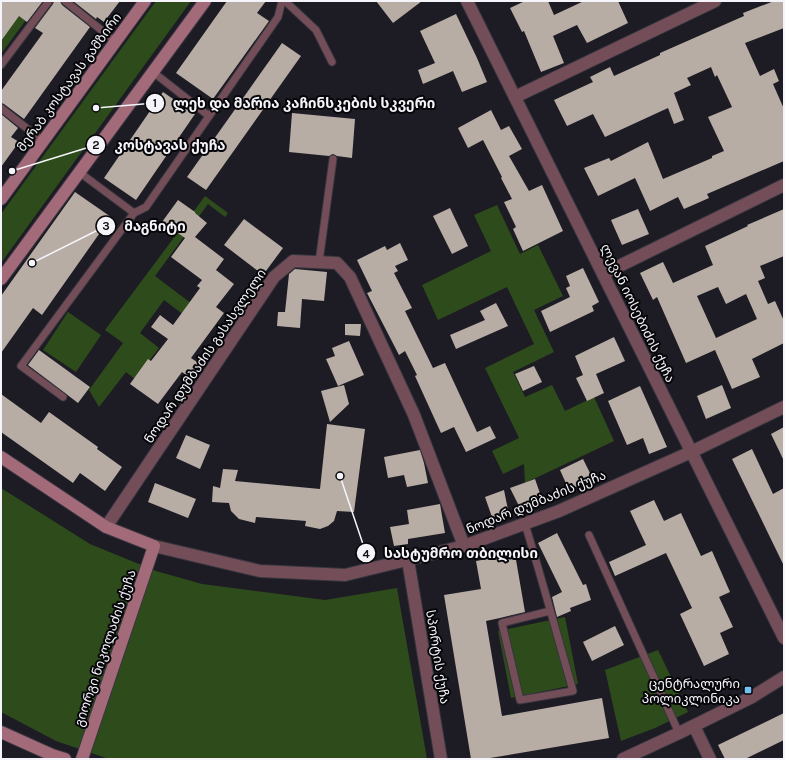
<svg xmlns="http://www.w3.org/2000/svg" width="785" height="760" font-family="Karla,'Noto Sans Georgian',sans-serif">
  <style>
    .green { fill: #2e4c1b }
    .building { fill: #b7ada5; fill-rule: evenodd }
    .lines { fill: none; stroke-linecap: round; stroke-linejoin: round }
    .lane-casing { stroke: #37353e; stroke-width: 9 }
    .street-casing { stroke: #37353e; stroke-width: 14 }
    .secondary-casing { stroke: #37353e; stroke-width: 14 }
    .lane { stroke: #734e58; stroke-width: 7 }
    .street { stroke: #734e58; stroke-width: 12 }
    .secondary { stroke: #a36a7a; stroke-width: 12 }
    .poi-dot { fill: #71c1f5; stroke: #07070a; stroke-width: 1.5 }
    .labels { text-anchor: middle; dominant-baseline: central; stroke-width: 4; stroke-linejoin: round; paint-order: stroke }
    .street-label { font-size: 13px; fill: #f5f4fa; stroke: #07070a }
    .poi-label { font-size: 13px; fill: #f5f4fa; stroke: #07070a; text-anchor: end }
    .leader { fill: none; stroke: #f5f4fa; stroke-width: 1.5 }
    .callout-dot { fill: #f5f4fa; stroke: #07070a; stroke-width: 1.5 }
    .mark-label { font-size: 12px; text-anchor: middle; font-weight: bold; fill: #111 }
    .callout-label { font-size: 14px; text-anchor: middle; font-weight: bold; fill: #f5f4fa; stroke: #07070a; stroke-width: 4; stroke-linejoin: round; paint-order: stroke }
  </style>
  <rect width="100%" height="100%" fill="#1d1b24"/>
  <g class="green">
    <polygon points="1,1 40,1 1,54"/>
    <polygon points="156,1 191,1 1,263 1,214"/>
    <polygon points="205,196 228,213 225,217 208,204 155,276 196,307 188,318 164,300 140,333 159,348 135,379 126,372 99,407 89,390 123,343 105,330"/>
    <polygon points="497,205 520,254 538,245 563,296 534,310 554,352 513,372 525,397 552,385 565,411 594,397 614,441 525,483 524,464 503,474 492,451 519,438 485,368 534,344 507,287 438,320 422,285 491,251 474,215"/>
    <polygon points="68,312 101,335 76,372 43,350"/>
    <polygon points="1,488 90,544 156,571 202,584 325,600 397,588 427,759 109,759 56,741 1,712"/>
    <polygon points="565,617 578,684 511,698 498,631"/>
    <polygon points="658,650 688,712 655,728 621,741 605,670"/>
  </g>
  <g class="building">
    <polygon points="1,1 43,1 27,22 19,16 1,41"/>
    <polygon points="54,1 60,1 62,5 90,27 24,119 4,104 1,103 1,91 43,33 35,28 53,4"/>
    <polygon points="73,1 120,1 104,22 97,17 96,19"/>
    <polygon points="227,1 266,1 257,13 269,21 213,99 176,73"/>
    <polygon points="376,1 422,1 393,23"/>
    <polygon points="525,1 548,1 554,15 584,1 618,1 628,23 587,43 577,25 553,36 564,63 541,72 524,31 522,32 510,8"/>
    <polygon points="774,1 784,1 784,28 745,43 760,76 774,69 779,81 773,84 784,109 784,161 707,194 709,198 684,209 678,197 650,211 635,178 598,196 584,168 609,158 611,161 648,142 663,179 712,158 712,156 724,151 708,117 732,107 717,75 715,77 711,67 687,78 691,85 674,93 684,120 674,124 668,108 605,137 593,114 567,126 554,100 593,82 590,77 610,67 614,76 660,55 660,53 744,16 743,13"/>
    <polygon points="456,14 477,58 487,82 462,92 453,71 423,84 418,70 435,63 420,31"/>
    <polygon points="282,43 301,56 206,190 187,177"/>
    <polygon points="163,92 195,114 136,200 104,178"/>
    <polygon points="491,110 501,130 509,126 522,149 509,156 529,191 542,185 563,231 523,251 513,229 516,227 504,202 512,199 501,178 502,177 483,140 468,148 458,128"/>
    <polygon points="292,113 355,119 352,158 337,156 333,154 329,156 289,152"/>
    <polygon points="1,114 18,128 11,137 19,142 1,167"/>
    <polygon points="75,192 111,217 42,315 33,308 1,353 1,296"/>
    <polygon points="178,200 195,212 195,213 207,223 195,237 224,259 216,270 234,284 216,307 224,313 191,358 203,366 193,380 182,372 158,404 130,384 148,359 151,361 168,339 151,327 160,315 173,325 200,288 197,286 202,280 171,257 185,238 162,222"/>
    <polygon points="450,208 468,246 452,254 433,216"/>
    <polygon points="638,209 649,234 622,245 611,220"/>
    <path d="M 784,209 L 784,256 L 760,266 L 765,278 L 758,281 L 768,304 L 775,301 L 784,321 L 784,343 L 752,359 L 760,377 L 732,389 L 715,350 L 686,363 L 657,297 L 653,300 L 640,273 L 663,262 L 673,283 L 713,265 L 705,246 L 748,226 L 747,225 ZM 718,287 L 726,304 L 746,294 L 757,319 L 716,338 L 697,296 Z"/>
    <polygon points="244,219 283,248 263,275 224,245"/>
    <polygon points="400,243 408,260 395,266 398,271 394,273 412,308 405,311 433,368 445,363 477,432 490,426 496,438 466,452 454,427 441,433 415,376 417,375 405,351 399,355 367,293 372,291 357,260 385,246 387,250"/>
    <polygon points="583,268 599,302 592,306 594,311 550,332 541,311 570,297 566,288 570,286 566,276"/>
    <polygon points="295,269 327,272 324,301 302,299 300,328 277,326 278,312 285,312 289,274"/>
    <polygon points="496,303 508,326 456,349 450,335 485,320 480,311"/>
    <polygon points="345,324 361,324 360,336 345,335"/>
    <polygon points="614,337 625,361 596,374 604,393 587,401 576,378 583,375 575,356"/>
    <polygon points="349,341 364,375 338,386 326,359 335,356 332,348"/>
    <polygon points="39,350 90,387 78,403 28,365"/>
    <polygon points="534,366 542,382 523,391 515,374"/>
    <polygon points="344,385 349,404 330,422 321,391"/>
    <polygon points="722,385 731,408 706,419 697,396"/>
    <polygon points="640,386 667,447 649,454 643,438 627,445 608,401"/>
    <polygon points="1,394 41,423 49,412 98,447 97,449 122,467 105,491 80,473 73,483 1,432"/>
    <polygon points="327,424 365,429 354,512 337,511 334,521 328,526 320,529 305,526 306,521 256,517 255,523 239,519 231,511 229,503 212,502 213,486 220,488 223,469 238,470 235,481 320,489"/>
    <polygon points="784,427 784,461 771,434"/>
    <polygon points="186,435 210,445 200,469 176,458"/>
    <polygon points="752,449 773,494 784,488 784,566 732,459"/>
    <polygon points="420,450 424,463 428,483 407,487 404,475 388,478 384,457"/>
    <polygon points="583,459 593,479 569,490 560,470"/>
    <polygon points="535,479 543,502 521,510 510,488"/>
    <polygon points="155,483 196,499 188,518 148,502"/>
    <polygon points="504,490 509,515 493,520 485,497"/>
    <polygon points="654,500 664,521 681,513 701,556 712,551 730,592 719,597 733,627 720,633 729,654 704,666 680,614 692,608 666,553 615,576 609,562 646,545 630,511"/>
    <polygon points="440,504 445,533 408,539 408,544 394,546 390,527 409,524 407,510"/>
    <polygon points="557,533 583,585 586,584 591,600 570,608 571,611 557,617 552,597 562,592 538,543"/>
    <polygon points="515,554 525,612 500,618 486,621 502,716 602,698 609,738 484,759 471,759 444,595 481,589 476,561"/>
    <polygon points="615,626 624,645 592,661 583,642"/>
    <polygon points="784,713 784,740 745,759 725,759 718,745"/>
  </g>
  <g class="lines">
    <g class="lane-casing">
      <g id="lane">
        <polyline points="65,1 115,41"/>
        <polyline points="285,1 316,30 332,62"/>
        <polyline points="1,65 49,1"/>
        <polyline points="153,72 209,116"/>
        <polyline points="1,108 43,141"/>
        <polyline points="79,172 134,213"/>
        <polyline points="319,262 333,159"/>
        <polyline points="63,397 21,366 134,213 146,207 278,17 282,1"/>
        <path d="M 525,524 C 542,579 557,635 573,691 L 520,700 L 502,623 L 550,611"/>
        <polyline points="589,535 679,733"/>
      </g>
    </g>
    <g class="street-casing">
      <g id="street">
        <polyline points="467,1 784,638"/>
        <polyline points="515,97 715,1"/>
        <polyline points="603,274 784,185"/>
        <polyline points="106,527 274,277 293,261 337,263 350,277 414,415 464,546"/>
        <polyline points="154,546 260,571 345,575 464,546 559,511 691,452 784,407"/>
        <polyline points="408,560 441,759"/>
        <polyline points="694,726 710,759"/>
        <polyline points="623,759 679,733 752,697 784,677"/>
      </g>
    </g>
    <g class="secondary-casing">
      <g id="secondary">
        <polyline points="1,199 145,1"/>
        <polyline points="1,279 205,1"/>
        <polyline points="1,457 106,527 154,546 82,759"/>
        <polyline points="1,732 52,755 65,759"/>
      </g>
    </g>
    <use href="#lane" class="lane"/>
    <use href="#street" class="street"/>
    <use href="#secondary" class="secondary"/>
  </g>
  <rect class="poi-dot" x="744" y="686" width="8" height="8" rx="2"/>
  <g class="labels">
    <g class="street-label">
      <text transform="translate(69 82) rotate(-54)">მერაბ კოსტავას გამზირი</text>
      <text transform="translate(638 313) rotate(64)">ლევან იოსებიძის ქუჩა</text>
      <text transform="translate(205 356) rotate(-56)">ნოდარ დუმბაძის გასასვლელი</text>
      <text transform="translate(536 502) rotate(-22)">ნოდარ დუმბაძის ქუჩა</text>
      <text transform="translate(105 648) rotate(-71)">გიორგი ნიკოლაძის ქუჩა</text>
      <text transform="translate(438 657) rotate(81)">სპორტის ქუჩა</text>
    </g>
    <g class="poi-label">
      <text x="740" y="683">ცენტრალური<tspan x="740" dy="15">პოლიკლინიკა</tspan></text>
    </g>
  </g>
  <path class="leader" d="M96 108L155 103M12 171L96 145M32 263L106 226M340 476L366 553"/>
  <g class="callout-dot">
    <circle cx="96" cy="108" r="4"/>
    <circle cx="12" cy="171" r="4"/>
    <circle cx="32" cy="263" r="4"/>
    <circle cx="340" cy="476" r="4"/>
    <circle cx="155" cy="103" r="10"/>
    <circle cx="96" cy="145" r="10"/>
    <circle cx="106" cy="226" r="10"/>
    <circle cx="366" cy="553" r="10"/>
  </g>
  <g class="mark-label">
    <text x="155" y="107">1</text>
    <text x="96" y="149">2</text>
    <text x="106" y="230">3</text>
    <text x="366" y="558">4</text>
  </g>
  <g class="callout-label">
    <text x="304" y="108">ლეხ და მარია კაჩინსკების სკვერი</text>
    <text x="170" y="150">კოსტავას ქუჩა</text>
    <text x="155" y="231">მაგნიტი</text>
    <text x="461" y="558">სასტუმრო თბილისი</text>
  </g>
  <rect width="785" height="760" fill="none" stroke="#f5f4fa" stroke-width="4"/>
</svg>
